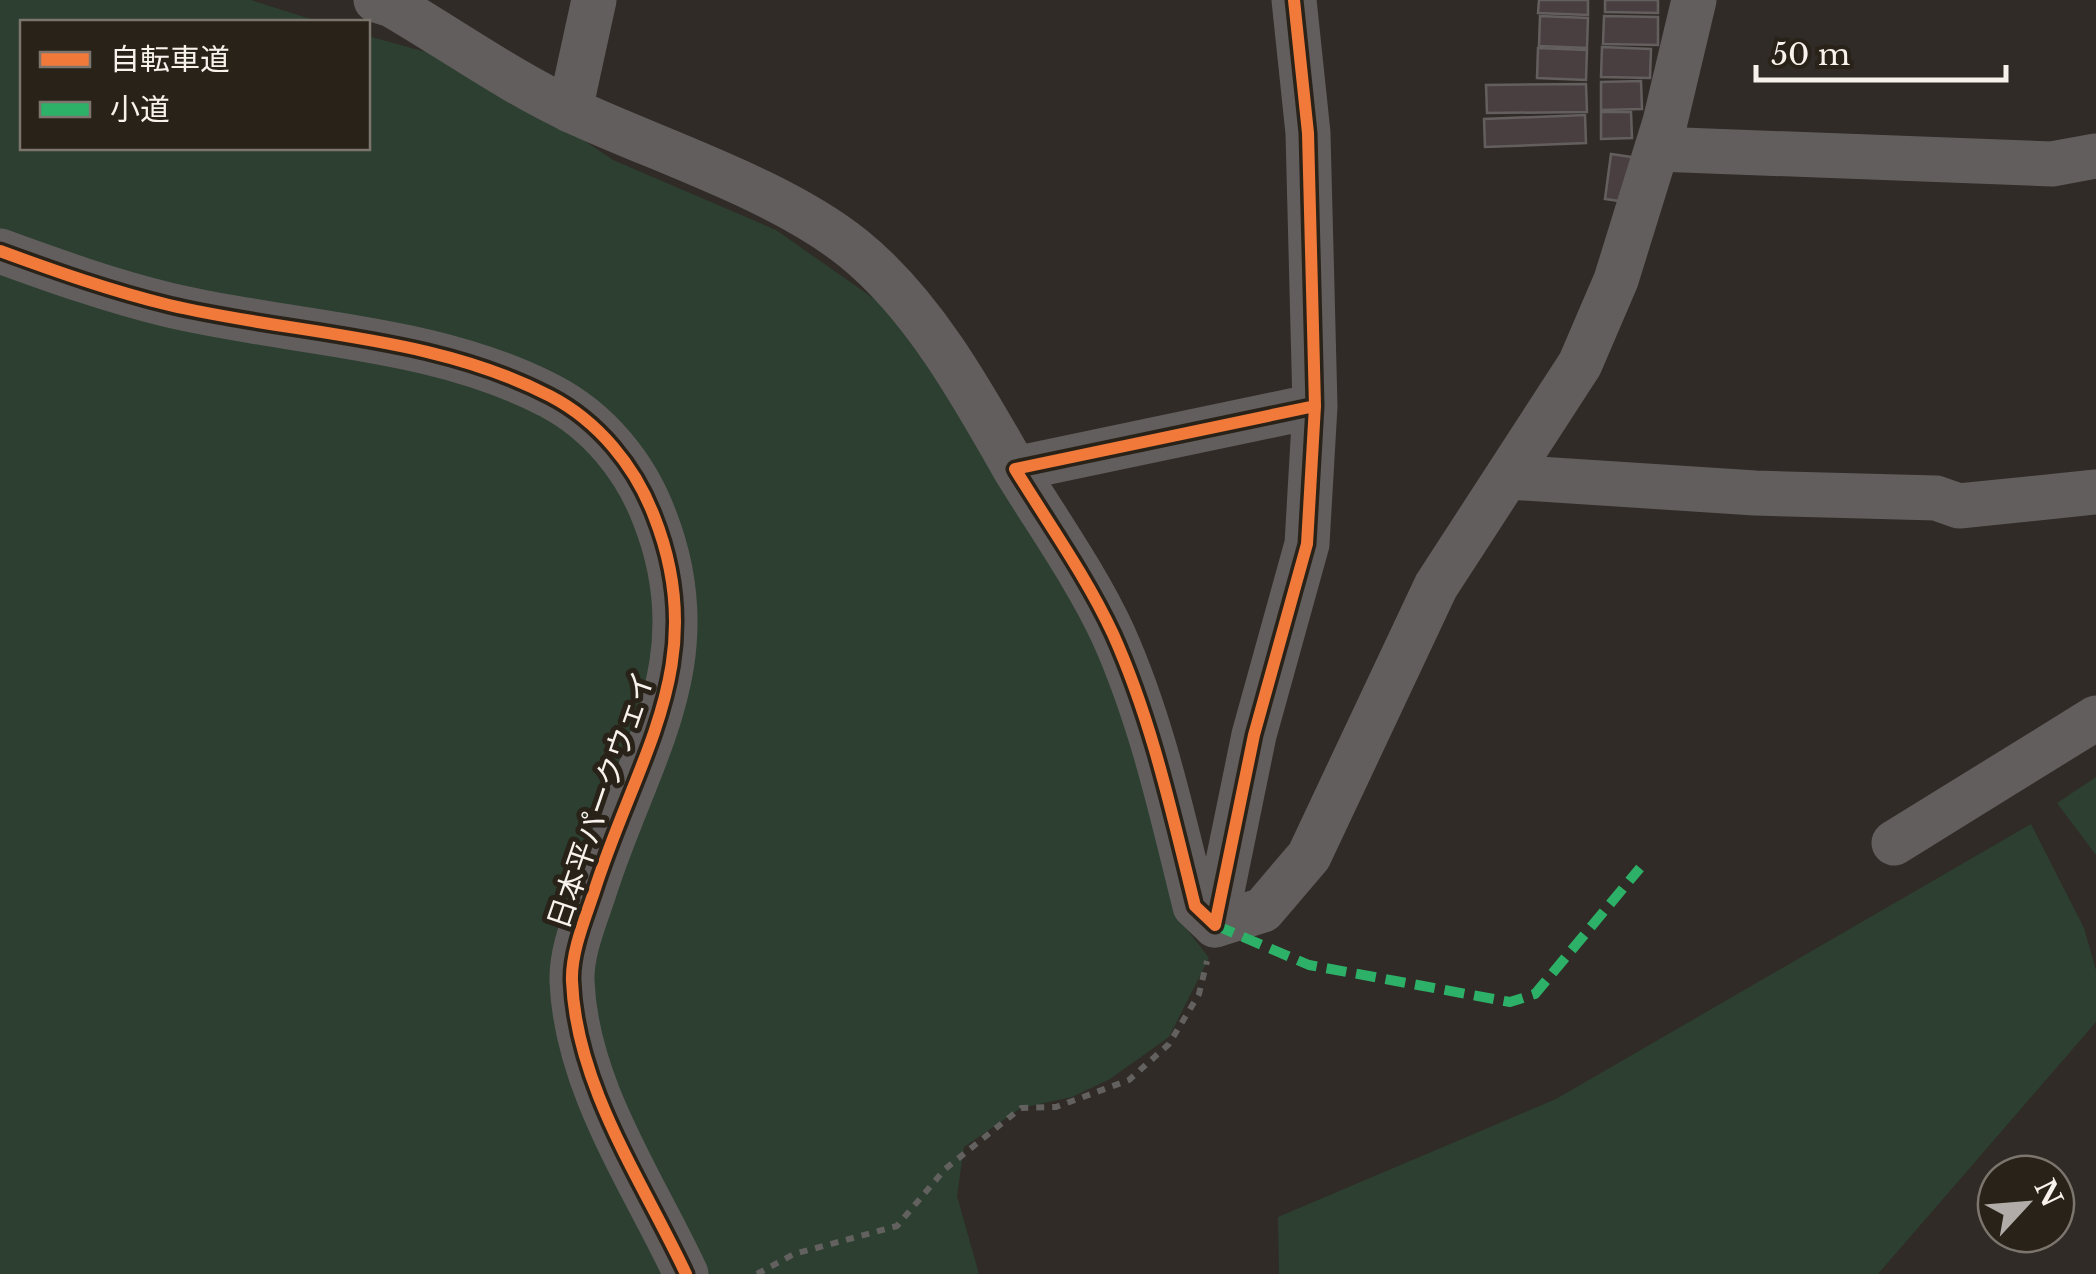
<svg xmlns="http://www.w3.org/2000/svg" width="2096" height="1274" font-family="'Libre Baskerville','Noto Sans JP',serif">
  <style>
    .green { fill: #2c3f30 }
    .building { fill: #493f41; stroke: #645f5f; stroke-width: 2.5 }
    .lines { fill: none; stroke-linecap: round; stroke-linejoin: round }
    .path { stroke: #63615f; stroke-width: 6; stroke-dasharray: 8 8; stroke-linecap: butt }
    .minor { stroke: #625e5e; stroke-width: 45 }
    .quiet { stroke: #2db169; stroke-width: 10; stroke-dasharray: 20 10; stroke-linecap: butt }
    .cycleway-casing { stroke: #292219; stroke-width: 19 }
    .cycleway { stroke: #f17a3a; stroke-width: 12 }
    .labels { text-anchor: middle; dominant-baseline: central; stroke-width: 10; stroke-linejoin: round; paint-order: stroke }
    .street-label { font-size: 30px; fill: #f7f2ec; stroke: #292219 }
  </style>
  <rect width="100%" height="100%" fill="#302b26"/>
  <g class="green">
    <polygon points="0,0 251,0 320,22 22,22 22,148 368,148 368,36 473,65 613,160 776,230 903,319 1028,519 1147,746 1176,915 1209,958 1169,1037 1110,1079 1072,1097 1021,1108 964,1147 957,1196 979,1274 0,1274"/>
    <polygon points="2096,777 2096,855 2057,803"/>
    <polygon points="2031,824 2084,928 2096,970 2096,1022 1878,1274 1279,1274 1278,1217 1556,1099"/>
  </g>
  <g class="building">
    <polygon points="1539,0 1588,0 1588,15 1538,13"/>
    <polygon points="1605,0 1658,0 1658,13 1605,12"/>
    <polygon points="1540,16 1588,18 1587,48 1539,46"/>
    <polygon points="1604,16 1658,17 1658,45 1603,44"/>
    <polygon points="1602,47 1651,49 1650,78 1601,77"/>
    <polygon points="1538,48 1587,50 1586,80 1537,78"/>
    <polygon points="1641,81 1642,109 1601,110 1601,82"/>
    <polygon points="1586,84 1587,112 1487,113 1486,85"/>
    <polygon points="1601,112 1631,112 1632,138 1601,139"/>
    <polygon points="1585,115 1586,143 1485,147 1484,119"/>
    <polygon points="1611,154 1632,157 1626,202 1605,199"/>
  </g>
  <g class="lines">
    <polyline class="path" points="757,1274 794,1254 897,1226 945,1169 1021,1108 1056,1107 1129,1080 1169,1044 1199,994 1207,961"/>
    <g class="minor">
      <path d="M 376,0 L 392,5 C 452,40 512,83 575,112 C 662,152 781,190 854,249 C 923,305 972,393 1015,469"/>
      <path d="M 1294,0 L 1308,133 L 1315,406 L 1307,544 L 1254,735 L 1215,925 L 1195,906 C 1172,814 1152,721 1113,634 C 1086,576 1048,523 1015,469 L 1315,406"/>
      <polyline points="570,110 594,0"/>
      <polyline points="1657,149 2052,164 2096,156"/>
      <path d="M 0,251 C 55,271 111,291 169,305 C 296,335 433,335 550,396 C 598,421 635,466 654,516 C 712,662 637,756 594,892 C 585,919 571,952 572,981 C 576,1086 643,1182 686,1274"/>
      <polyline points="1509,477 1755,493 1936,498 1959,506 2096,492"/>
      <polyline points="1894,843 2096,718"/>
      <polyline points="1215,925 1263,910 1309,856 1436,586 1580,364 1616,280 1665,122 1694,0"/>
    </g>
    <polyline class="quiet" points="1215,925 1309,965 1510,1002 1535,994 1640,868"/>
    <g class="cycleway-casing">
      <g id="cycleway">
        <path d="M 1294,0 L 1308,133 L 1315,406 L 1307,544 L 1254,735 L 1215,925 L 1195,906 C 1172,814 1152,721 1113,634 C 1086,576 1048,523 1015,469 L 1315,406"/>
        <path d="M 0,251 C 55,271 111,291 169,305 C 296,335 433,335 550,396 C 598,421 635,466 654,516 C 712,662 637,756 594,892 C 585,919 571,952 572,981 C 576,1086 643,1182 686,1274"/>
      </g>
    </g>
    <use href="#cycleway" class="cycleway"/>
  </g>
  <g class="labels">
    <g class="street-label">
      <text transform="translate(601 800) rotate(-71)">日本平パークウェイ</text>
    </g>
  </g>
  <rect x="20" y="20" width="350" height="130" fill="#292219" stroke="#7b756d" stroke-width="2.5"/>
  <rect x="40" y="52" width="50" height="15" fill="#f17a3a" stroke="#7b756d" stroke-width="2.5"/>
  <text x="110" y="70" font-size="30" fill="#f7f2ec">自転車道</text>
  <rect x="40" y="102" width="50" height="15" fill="#2db169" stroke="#7b756d" stroke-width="2.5"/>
  <text x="110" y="120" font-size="30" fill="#f7f2ec">小道</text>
  <g transform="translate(2026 1204) rotate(64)"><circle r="48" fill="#292219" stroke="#7b756d" stroke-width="2.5"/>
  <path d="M0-8L18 38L0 25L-18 38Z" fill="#b1aca7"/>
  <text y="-15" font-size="28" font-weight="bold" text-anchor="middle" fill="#f7f2ec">N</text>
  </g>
  <path d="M1756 65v15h250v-15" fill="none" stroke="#f7f2ec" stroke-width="5"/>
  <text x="1771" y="65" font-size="30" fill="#f7f2ec" stroke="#292219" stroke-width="8" paint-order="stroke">50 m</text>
</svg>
